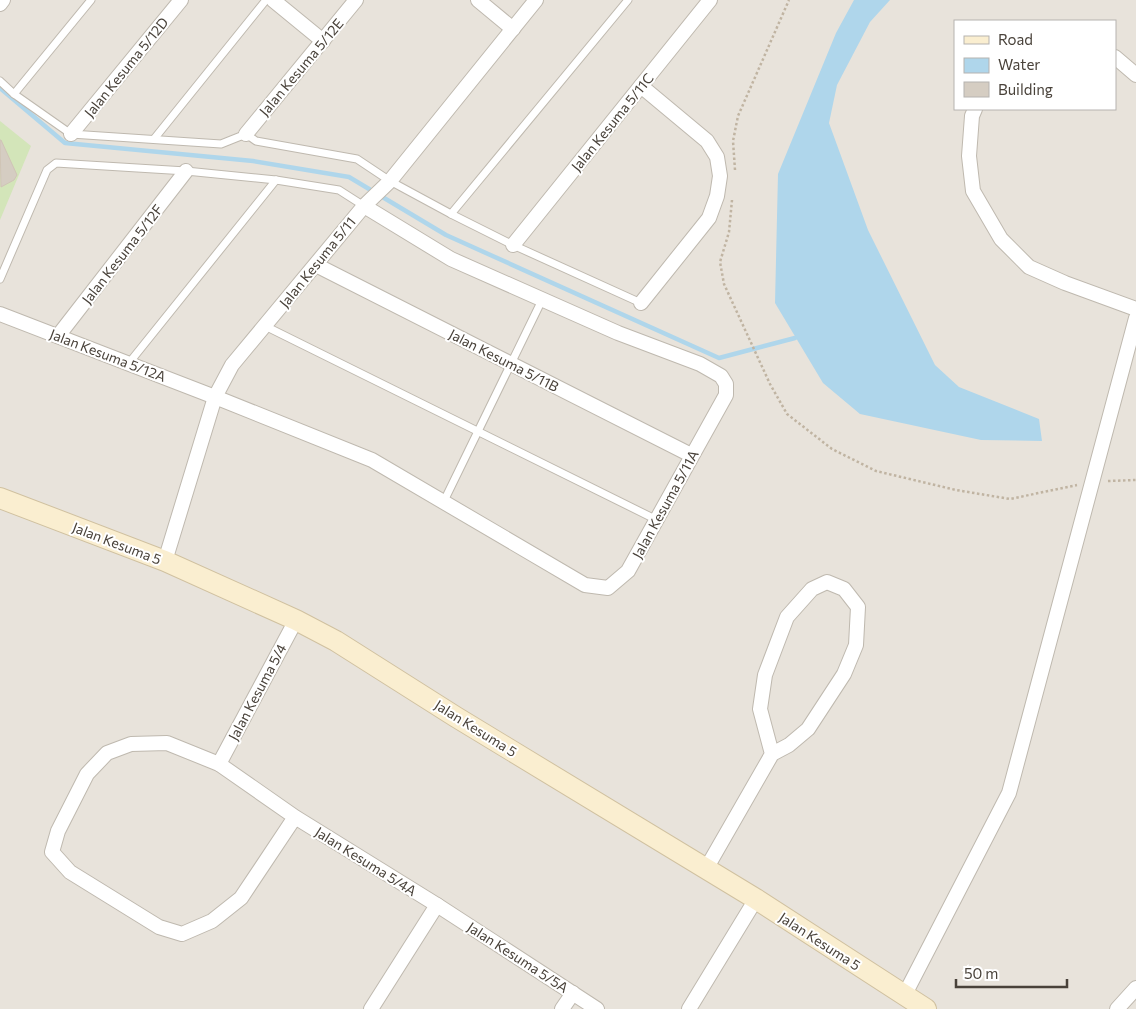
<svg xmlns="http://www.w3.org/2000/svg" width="1136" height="1009" font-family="Commissioner,sans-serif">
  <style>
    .residential { fill: #e8e3db; fill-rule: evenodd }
    .green { fill: #d3e5b9 }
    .water { fill: #afd6eb }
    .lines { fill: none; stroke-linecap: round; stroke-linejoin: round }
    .stream { stroke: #afd6eb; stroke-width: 4.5 }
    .building { fill: #d5cdc2; stroke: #d0c4b6 }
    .lane-casing { stroke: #bfb9af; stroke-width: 9 }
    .street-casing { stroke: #bfb9af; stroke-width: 16 }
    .secondary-casing { stroke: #d0c1a0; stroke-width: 22 }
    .path { stroke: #c0b4a2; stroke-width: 2.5; stroke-dasharray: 2.5 2.5; stroke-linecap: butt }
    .lane { stroke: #fff; stroke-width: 7 }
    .street { stroke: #fff; stroke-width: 14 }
    .secondary { stroke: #faeed0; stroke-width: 20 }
    .labels { text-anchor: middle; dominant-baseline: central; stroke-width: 4; stroke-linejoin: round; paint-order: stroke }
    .street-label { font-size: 14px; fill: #49423a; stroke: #fff }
  </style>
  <rect width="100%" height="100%" fill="#f5f1ec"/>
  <path class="residential" d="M 0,0 L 1136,0 L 1136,1009 L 0,1009 ZM 955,21 L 1115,21 L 1115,109 L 955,109 Z"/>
  <polygon class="green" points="0,121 31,146 0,220"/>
  <polygon class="water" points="854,0 890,0 870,22 837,85 829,123 868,230 935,365 959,387 1039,419 1042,441 981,440 860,414 823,383 775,303 778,174 836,33"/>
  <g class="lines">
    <polyline class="stream" points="0,88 65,143 253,161 349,177 446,235 719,358 795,338"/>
  </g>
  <polygon class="building" points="0,140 1,140 17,175 14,180 1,187"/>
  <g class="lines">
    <g class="lane-casing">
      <g id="lane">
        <polyline points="0,81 14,94 71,134 221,144 246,134 256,141 357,159 390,181 451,214 513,245 641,303"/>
        <polyline points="14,94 91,0"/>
        <polyline points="154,139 266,0"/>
        <polyline points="451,214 628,0"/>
        <polyline points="0,279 47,170 56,163 186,171 276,180 339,190 364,206"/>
        <polyline points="265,326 657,520"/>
        <polyline points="129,363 276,180"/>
        <polyline points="444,501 542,300"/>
      </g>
    </g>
    <g class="street-casing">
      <g id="street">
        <polyline points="273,0 323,41"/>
        <polyline points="478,0 513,29"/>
        <polyline points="0,4 3,0"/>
        <polyline points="1115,57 1136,75"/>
        <polyline points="641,86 707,141 717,157 720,176 717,196 709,218 641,303"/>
        <polyline points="975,109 972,116 969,156 973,191 1001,239 1029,267 1065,283 1136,309"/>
        <polyline points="71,134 181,0"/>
        <polyline points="246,134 356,0"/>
        <polyline points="513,245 710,0"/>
        <polyline points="316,265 691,455"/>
        <polyline points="0,314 215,397 372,460 585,585 608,588 628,571 726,395 726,384 721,376 700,364 618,333 451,259 364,206"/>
        <polyline points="58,336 186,171"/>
        <polyline points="165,561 215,397 232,365 364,206 390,181 536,0"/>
        <polyline points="219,764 296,620"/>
        <polyline points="295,817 241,898 212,921 182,934 159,927 70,872 52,852 58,831 87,774 107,753 131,744 167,743 219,764 295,817 437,905 597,1009"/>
        <polyline points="706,869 772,754 789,745 808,729 844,674 856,645 858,607 844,589 827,582 812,589 787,617 765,675 760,709 772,754"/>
        <polyline points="904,996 1009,793 1136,318"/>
        <polyline points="371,1009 437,905"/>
        <polyline points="562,1009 573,993"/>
        <polyline points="689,1009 756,899"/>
        <polyline points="1117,1009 1136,988"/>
      </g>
    </g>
    <g class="secondary-casing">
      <polyline id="secondary" points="0,498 165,561 296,620 336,641 456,717 756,899 926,1009"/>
    </g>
    <g class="path">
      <polyline points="735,170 733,141 738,116 789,0"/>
      <polyline points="732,200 729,232 720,262 724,284 770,384 787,414 832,449 876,471 956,490 1010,499 1077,485"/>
      <polyline points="1108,481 1136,480"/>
    </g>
    <use href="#lane" class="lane"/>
    <use href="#street" class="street"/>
    <use href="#secondary" class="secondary"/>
  </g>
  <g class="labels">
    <g class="street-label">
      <text transform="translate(126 67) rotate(-51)">Jalan Kesuma 5/12D</text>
      <text transform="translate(301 67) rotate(-50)">Jalan Kesuma 5/12E</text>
      <text transform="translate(612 122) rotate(-51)">Jalan Kesuma 5/11C</text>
      <text transform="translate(122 254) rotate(-52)">Jalan Kesuma 5/12F</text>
      <text transform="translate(317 262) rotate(-51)">Jalan Kesuma 5/11</text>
      <text transform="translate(108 355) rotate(21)">Jalan Kesuma 5/12A</text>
      <text transform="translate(504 360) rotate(27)">Jalan Kesuma 5/11B</text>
      <text transform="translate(665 504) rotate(-61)">Jalan Kesuma 5/11A</text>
      <text transform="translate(117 543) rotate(21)">Jalan Kesuma 5</text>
      <text transform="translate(257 692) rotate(-62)">Jalan Kesuma 5/4</text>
      <text transform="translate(476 728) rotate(32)">Jalan Kesuma 5</text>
      <text transform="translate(366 861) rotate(32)">Jalan Kesuma 5/4A</text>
      <text transform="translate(820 941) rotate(33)">Jalan Kesuma 5</text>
      <text transform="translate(518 957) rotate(33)">Jalan Kesuma 5/5A</text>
    </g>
  </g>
  <rect x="954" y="20" width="162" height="90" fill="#ffffff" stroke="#b6b3b0"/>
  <rect x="964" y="36" width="25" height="8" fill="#faeed0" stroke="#b6b3b0"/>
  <text x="998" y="45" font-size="15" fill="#49423a">Road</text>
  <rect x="964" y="58" width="25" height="15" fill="#afd6eb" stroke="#b6b3b0"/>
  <text x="998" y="70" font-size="15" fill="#49423a">Water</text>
  <rect x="964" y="82" width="25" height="15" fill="#d5cdc2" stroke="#b6b3b0"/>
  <text x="998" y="95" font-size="15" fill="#49423a">Building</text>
  <path d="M956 979v8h111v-8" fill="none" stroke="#49423a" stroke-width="2.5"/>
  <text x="964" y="979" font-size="15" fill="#49423a" stroke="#ffffff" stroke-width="4" paint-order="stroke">50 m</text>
</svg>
